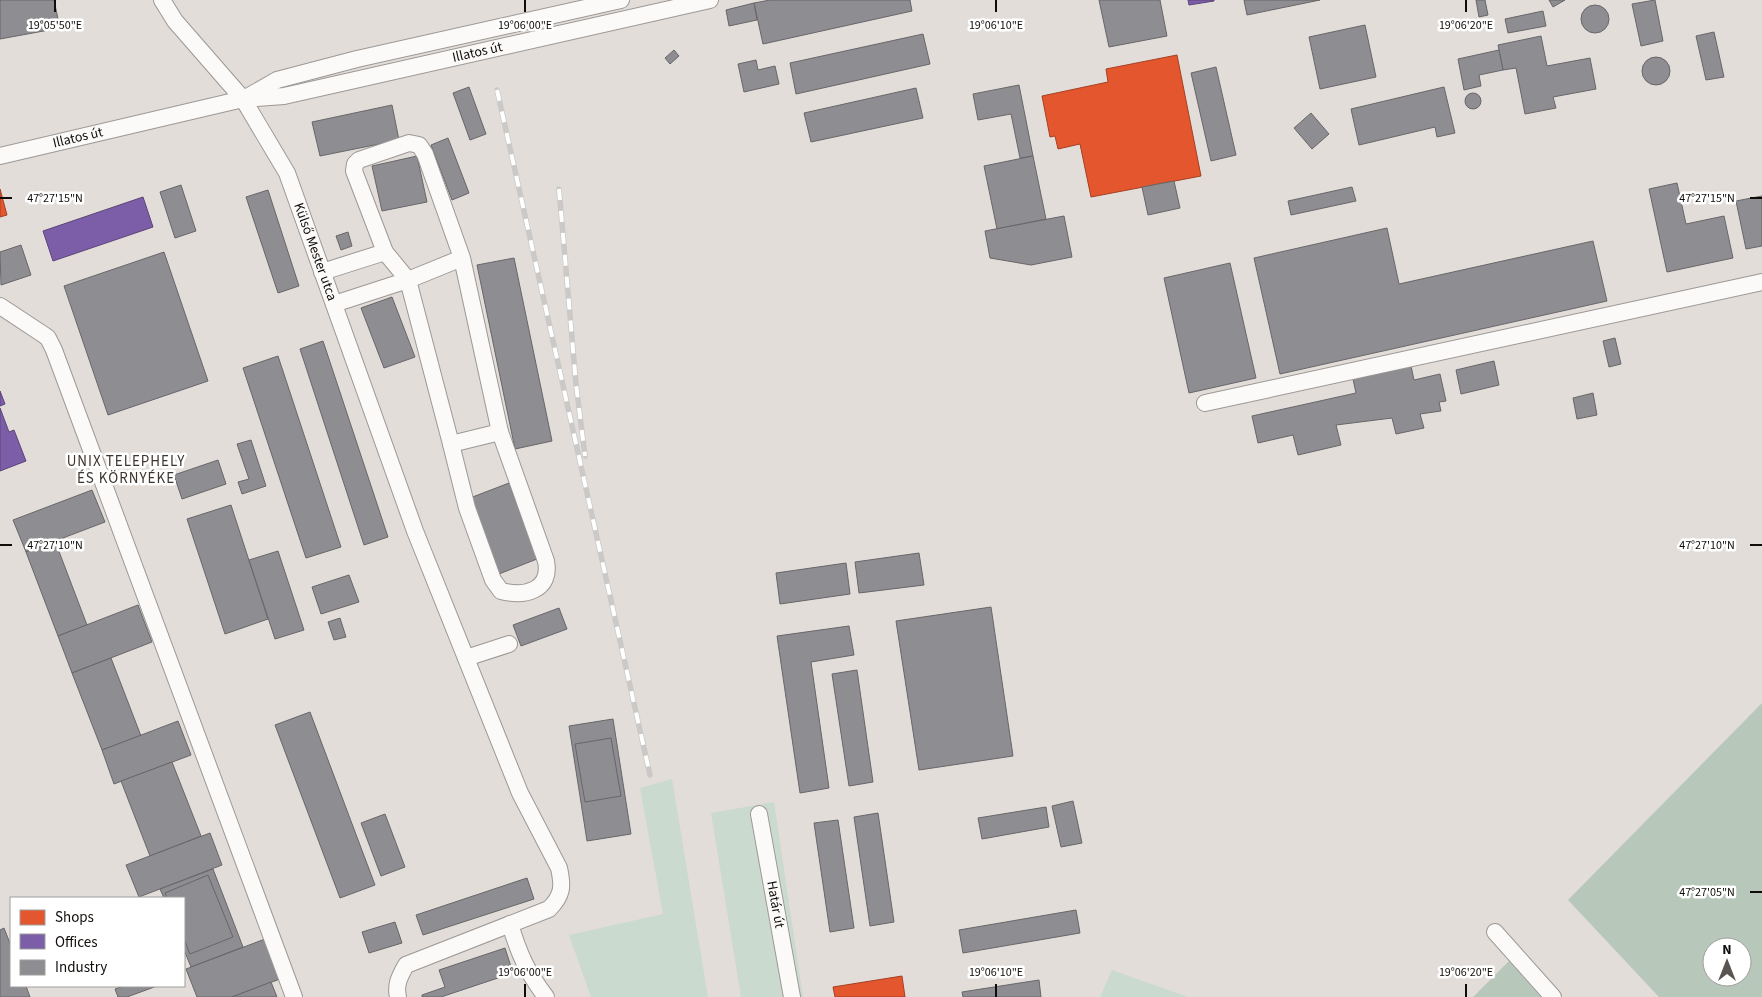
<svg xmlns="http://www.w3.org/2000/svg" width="1762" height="997" font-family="'Source Sans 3',sans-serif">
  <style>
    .green { fill: #cadace }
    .forest { fill: #b7c8bb; fill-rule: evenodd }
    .shops { fill: #e4572e; stroke: #a44023 }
    .offices { fill: #7b5ea7; stroke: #5b4578 }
    .industry { fill: #8d8d92; stroke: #686669 }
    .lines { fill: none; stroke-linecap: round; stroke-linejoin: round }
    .minor-casing { stroke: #9c9895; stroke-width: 18 }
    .minor { stroke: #fbfaf9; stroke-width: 16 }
    .rail-casing { stroke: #cac9c7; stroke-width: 5.5 }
    .rail { stroke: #fff; stroke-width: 4; stroke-dasharray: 11; stroke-linecap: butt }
    .ticks { fill: none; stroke: #100c0a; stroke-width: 2 }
    .labels { text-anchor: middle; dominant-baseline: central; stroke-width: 5; stroke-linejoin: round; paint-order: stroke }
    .street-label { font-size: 14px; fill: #100c0a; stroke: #fff }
    .neighbourhood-label { font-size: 15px; letter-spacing: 1px; fill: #3e352f; stroke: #fff }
    .ticks-label { font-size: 12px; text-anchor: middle; fill: #100c0a; stroke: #fff; stroke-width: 5; stroke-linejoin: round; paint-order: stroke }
  </style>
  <rect width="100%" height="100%" fill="#e3ddd9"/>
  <g class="green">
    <polygon points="672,779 708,997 591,997 569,935 663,914 640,788"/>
    <polygon points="774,802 803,997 741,997 711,813"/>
    <polygon points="1112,970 1188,997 1100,997"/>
  </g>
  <g class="forest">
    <path d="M 1762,703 L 1762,997 L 1659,997 L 1568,900 ZM 1712,947 L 1742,947 L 1742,977 L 1712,977 Z"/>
    <polygon points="1509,961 1541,997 1473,997"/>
  </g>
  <g class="shops">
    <polygon points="1177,55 1201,176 1091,197 1080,144 1058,149 1055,136 1050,137 1042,96 1108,82 1106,69"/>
    <polygon points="0,189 7,215 0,217"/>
    <polygon points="902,976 905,997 835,997 833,987"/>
  </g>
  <g class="offices">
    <polygon points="1188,0 1214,0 1214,1 1189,5"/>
    <polygon points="143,197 153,227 53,261 43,231"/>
    <polygon points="0,391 5,404 0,406"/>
    <polygon points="0,408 9,432 14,430 26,461 0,471"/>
  </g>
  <g class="industry">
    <polygon points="0,0 54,0 60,28 0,39"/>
    <polygon points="770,0 910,0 912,11 763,44 754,3"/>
    <polygon points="1099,0 1160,0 1167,36 1109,47"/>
    <polygon points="1244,0 1320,0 1247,15"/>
    <polygon points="1476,0 1485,0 1488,15 1479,17"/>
    <polygon points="1549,0 1565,0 1553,7"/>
    <polygon points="1655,0 1663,41 1641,46 1632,4"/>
    <polygon points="754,3 757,20 729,26 726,10"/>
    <circle cx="1595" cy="19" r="14"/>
    <polygon points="1543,11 1546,26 1508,33 1505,19"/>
    <polygon points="1365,25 1376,77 1320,89 1309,37"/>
    <polygon points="1714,32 1724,77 1706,80 1696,36"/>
    <polygon points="923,34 930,64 796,94 790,63"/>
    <polygon points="1541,36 1547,66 1590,58 1596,89 1553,97 1556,108 1525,114 1516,68 1503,70 1498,45"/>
    <polygon points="674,50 679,56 670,64 665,58"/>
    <polygon points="1499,50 1503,70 1479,75 1481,86 1464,90 1458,59"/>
    <circle cx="1656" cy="71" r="14"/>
    <polygon points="756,60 758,70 775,66 779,84 744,92 738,64"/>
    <polygon points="1216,67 1236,155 1211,161 1191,73"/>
    <polygon points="1019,85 1033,156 1020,158 1011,114 978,120 973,94"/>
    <polygon points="469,87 486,134 470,140 453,93"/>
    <polygon points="1444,87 1455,133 1437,137 1435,127 1359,145 1351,109"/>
    <polygon points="916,88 923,118 811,142 804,113"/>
    <circle cx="1473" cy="101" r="8"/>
    <polygon points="392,105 399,140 320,156 312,122"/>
    <polygon points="1311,113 1329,134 1312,149 1294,128"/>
    <polygon points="448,138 469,193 452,200 431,145"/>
    <polygon points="417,156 427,202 382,211 372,166"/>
    <polygon points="1033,156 1046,219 997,229 984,166"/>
    <polygon points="1174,181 1180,208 1148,215 1142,187"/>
    <polygon points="1677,183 1686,224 1724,216 1733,258 1667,272 1649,189"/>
    <polygon points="181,185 196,231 175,238 160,192"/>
    <polygon points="1352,187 1356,201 1291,215 1288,201"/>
    <polygon points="268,190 299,286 278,293 246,197"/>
    <polygon points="1762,196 1762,246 1746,249 1736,201"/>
    <polygon points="1064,216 1072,257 1031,265 990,258 985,231"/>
    <polygon points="1387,228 1399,284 1593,241 1607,301 1280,374 1254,258"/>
    <polygon points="348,232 352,246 341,250 336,236"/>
    <polygon points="21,245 31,275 1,285 0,252"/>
    <polygon points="164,252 208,381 108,415 64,286"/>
    <polygon points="514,258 552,441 515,449 477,265"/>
    <polygon points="1230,263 1256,378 1189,393 1164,278"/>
    <polygon points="392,297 415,357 384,368 361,308"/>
    <polygon points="1615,338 1621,364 1609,367 1603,341"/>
    <polygon points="323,341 388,537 364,545 300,349"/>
    <polygon points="278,356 341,547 306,558 243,368"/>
    <polygon points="1494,361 1499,385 1461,394 1456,370"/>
    <polygon points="1411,366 1414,380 1440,374 1446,401 1439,402 1441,411 1420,414 1424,428 1396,434 1392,418 1336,425 1341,445 1298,455 1293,435 1258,443 1252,416 1356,393 1353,379"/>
    <polygon points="1593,393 1597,415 1577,419 1573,398"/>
    <polygon points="251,440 266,486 242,494 238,482 249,479 237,444"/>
    <polygon points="218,460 226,484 182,499 174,475"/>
    <polygon points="509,483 537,559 499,574 470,498"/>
    <polygon points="92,490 105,522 26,552 13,520"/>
    <polygon points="231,505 268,619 225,634 187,519"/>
    <polygon points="55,541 87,625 58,636 26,552"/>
    <polygon points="278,551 304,630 275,639 249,560"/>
    <polygon points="919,553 924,585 859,593 855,562"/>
    <polygon points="846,563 850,594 780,604 776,573"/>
    <polygon points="349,575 359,602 321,614 312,587"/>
    <polygon points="138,605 152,642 72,673 58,636"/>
    <polygon points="991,607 1013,756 919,770 896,621"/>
    <polygon points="559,608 567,629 521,646 513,625"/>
    <polygon points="340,618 346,637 334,640 328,622"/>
    <polygon points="849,626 854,655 811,662 829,788 800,793 777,636"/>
    <polygon points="111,658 141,736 102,750 72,673"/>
    <polygon points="857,670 873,782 849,786 832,674"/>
    <polygon points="310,712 375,885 340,898 275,725"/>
    <polygon points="613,719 631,834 587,841 569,726"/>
    <polygon points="178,721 191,755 114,784 102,750"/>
    <polygon points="611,738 621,796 585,802 575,744"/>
    <polygon points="172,762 201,836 150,856 121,781"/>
    <polygon points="1073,801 1082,843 1061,847 1052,806"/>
    <polygon points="1046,807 1049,827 982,839 978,818"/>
    <polygon points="878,813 894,922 870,926 854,817"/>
    <polygon points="385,814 405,867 381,876 361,823"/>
    <polygon points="838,820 854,928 830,932 814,823"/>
    <polygon points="210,833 222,865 139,897 126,865"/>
    <polygon points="213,869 243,947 191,967 184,950 184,898 164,898 160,889"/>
    <polygon points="208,875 233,937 190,954 184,939 184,898 167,898 165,893"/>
    <polygon points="527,878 534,899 423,935 416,915"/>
    <polygon points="1076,910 1080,933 963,953 959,930"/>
    <polygon points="395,922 402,943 369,953 362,932"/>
    <polygon points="4,928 11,946 11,986 26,986 30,997 0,997 0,930"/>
    <polygon points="265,939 280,979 232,997 197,997 186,969"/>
    <polygon points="505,948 513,973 441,997 422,997 422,995 445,987 439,970"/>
    <polygon points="1039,980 1041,997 963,997 962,992"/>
    <polygon points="271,982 277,997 232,997"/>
    <polygon points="124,986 157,986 127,997 118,997 115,989"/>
  </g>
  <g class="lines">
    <g class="minor-casing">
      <g id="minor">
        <path id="s1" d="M 162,0 L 175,21 L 243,99 L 287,173 L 415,531 L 520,793 L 559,868 C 563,886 563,895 549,909 L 406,965 C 400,976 395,984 398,997"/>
        <polyline points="249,96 277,80 357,59 621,0"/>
        <path id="s2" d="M 0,156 L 243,99 L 284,96 L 710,0"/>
        <polyline points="322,272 385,252"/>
        <polyline points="334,304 408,280 462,258 425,154 419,145 409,143 359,160 355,164 354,171 385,252 408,280 451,444 500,432 462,258"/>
        <polyline points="0,306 44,335 48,338 54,350 294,997"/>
        <polyline points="1205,403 1762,282"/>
        <path d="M 451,444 L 467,508 L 493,580 L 501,591 C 524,597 552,591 546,561 L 500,432"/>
        <polyline points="466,658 509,644"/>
        <path id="s3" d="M 759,814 L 792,997"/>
        <path d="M 510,924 C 519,954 527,972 546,997"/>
        <polyline points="1495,932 1553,997"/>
      </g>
    </g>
    <use href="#minor" class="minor"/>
    <g class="rail-casing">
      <g id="rail">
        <polyline points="497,90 650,775"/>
        <polyline points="559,189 576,384 585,456"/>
      </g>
    </g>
    <use href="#rail" class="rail"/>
  </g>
  <path class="ticks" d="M 55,0 L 55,12M 525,0 L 525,12M 996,0 L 996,12M 1466,0 L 1466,12M 0,198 L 12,198M 1750,198 L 1762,198M 0,545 L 12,545M 1750,545 L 1762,545M 1750,892 L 1762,892M 525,984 L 525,997M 996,984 L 996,997M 1466,984 L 1466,997"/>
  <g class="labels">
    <g class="street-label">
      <text stroke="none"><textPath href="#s2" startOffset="489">Illatos út</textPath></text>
      <text stroke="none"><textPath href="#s2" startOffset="80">Illatos út</textPath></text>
      <text stroke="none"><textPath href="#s1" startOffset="298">Külső Mester utca</textPath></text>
      <text stroke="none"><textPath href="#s3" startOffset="92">Határ út</textPath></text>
    </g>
    <g class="neighbourhood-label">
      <text x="126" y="461">UNIX TELEPHELY<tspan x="126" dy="17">ÉS KÖRNYÉKE</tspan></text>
    </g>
  </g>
  <g class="ticks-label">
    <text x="55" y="29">19°05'50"E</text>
    <text x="525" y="29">19°06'00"E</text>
    <text x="996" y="29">19°06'10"E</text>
    <text x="1466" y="29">19°06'20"E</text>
    <text x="55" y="202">47°27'15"N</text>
    <text x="1707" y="202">47°27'15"N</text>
    <text x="55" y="549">47°27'10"N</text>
    <text x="1707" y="549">47°27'10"N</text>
    <text x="1707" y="896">47°27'05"N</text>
    <text x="525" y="976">19°06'00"E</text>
    <text x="996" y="976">19°06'10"E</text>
    <text x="1466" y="976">19°06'20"E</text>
  </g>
  <rect x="10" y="897" width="175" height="90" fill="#ffffff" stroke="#9f9e9d"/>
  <rect x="20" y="910" width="25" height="15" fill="#e4572e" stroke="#9f9e9d"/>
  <text x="55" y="922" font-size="15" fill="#100c0a">Shops</text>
  <rect x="20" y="934" width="25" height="15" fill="#7b5ea7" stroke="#9f9e9d"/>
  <text x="55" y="947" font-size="15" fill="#100c0a">Offices</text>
  <rect x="20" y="960" width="25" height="15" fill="#8d8d92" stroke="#9f9e9d"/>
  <text x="55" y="972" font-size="15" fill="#100c0a">Industry</text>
  <g transform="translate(1727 962)"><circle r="24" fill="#ffffff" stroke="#9f9e9d"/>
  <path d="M0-4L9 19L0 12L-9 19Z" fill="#5a5552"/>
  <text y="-8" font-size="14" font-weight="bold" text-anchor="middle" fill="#100c0a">N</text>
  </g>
</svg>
